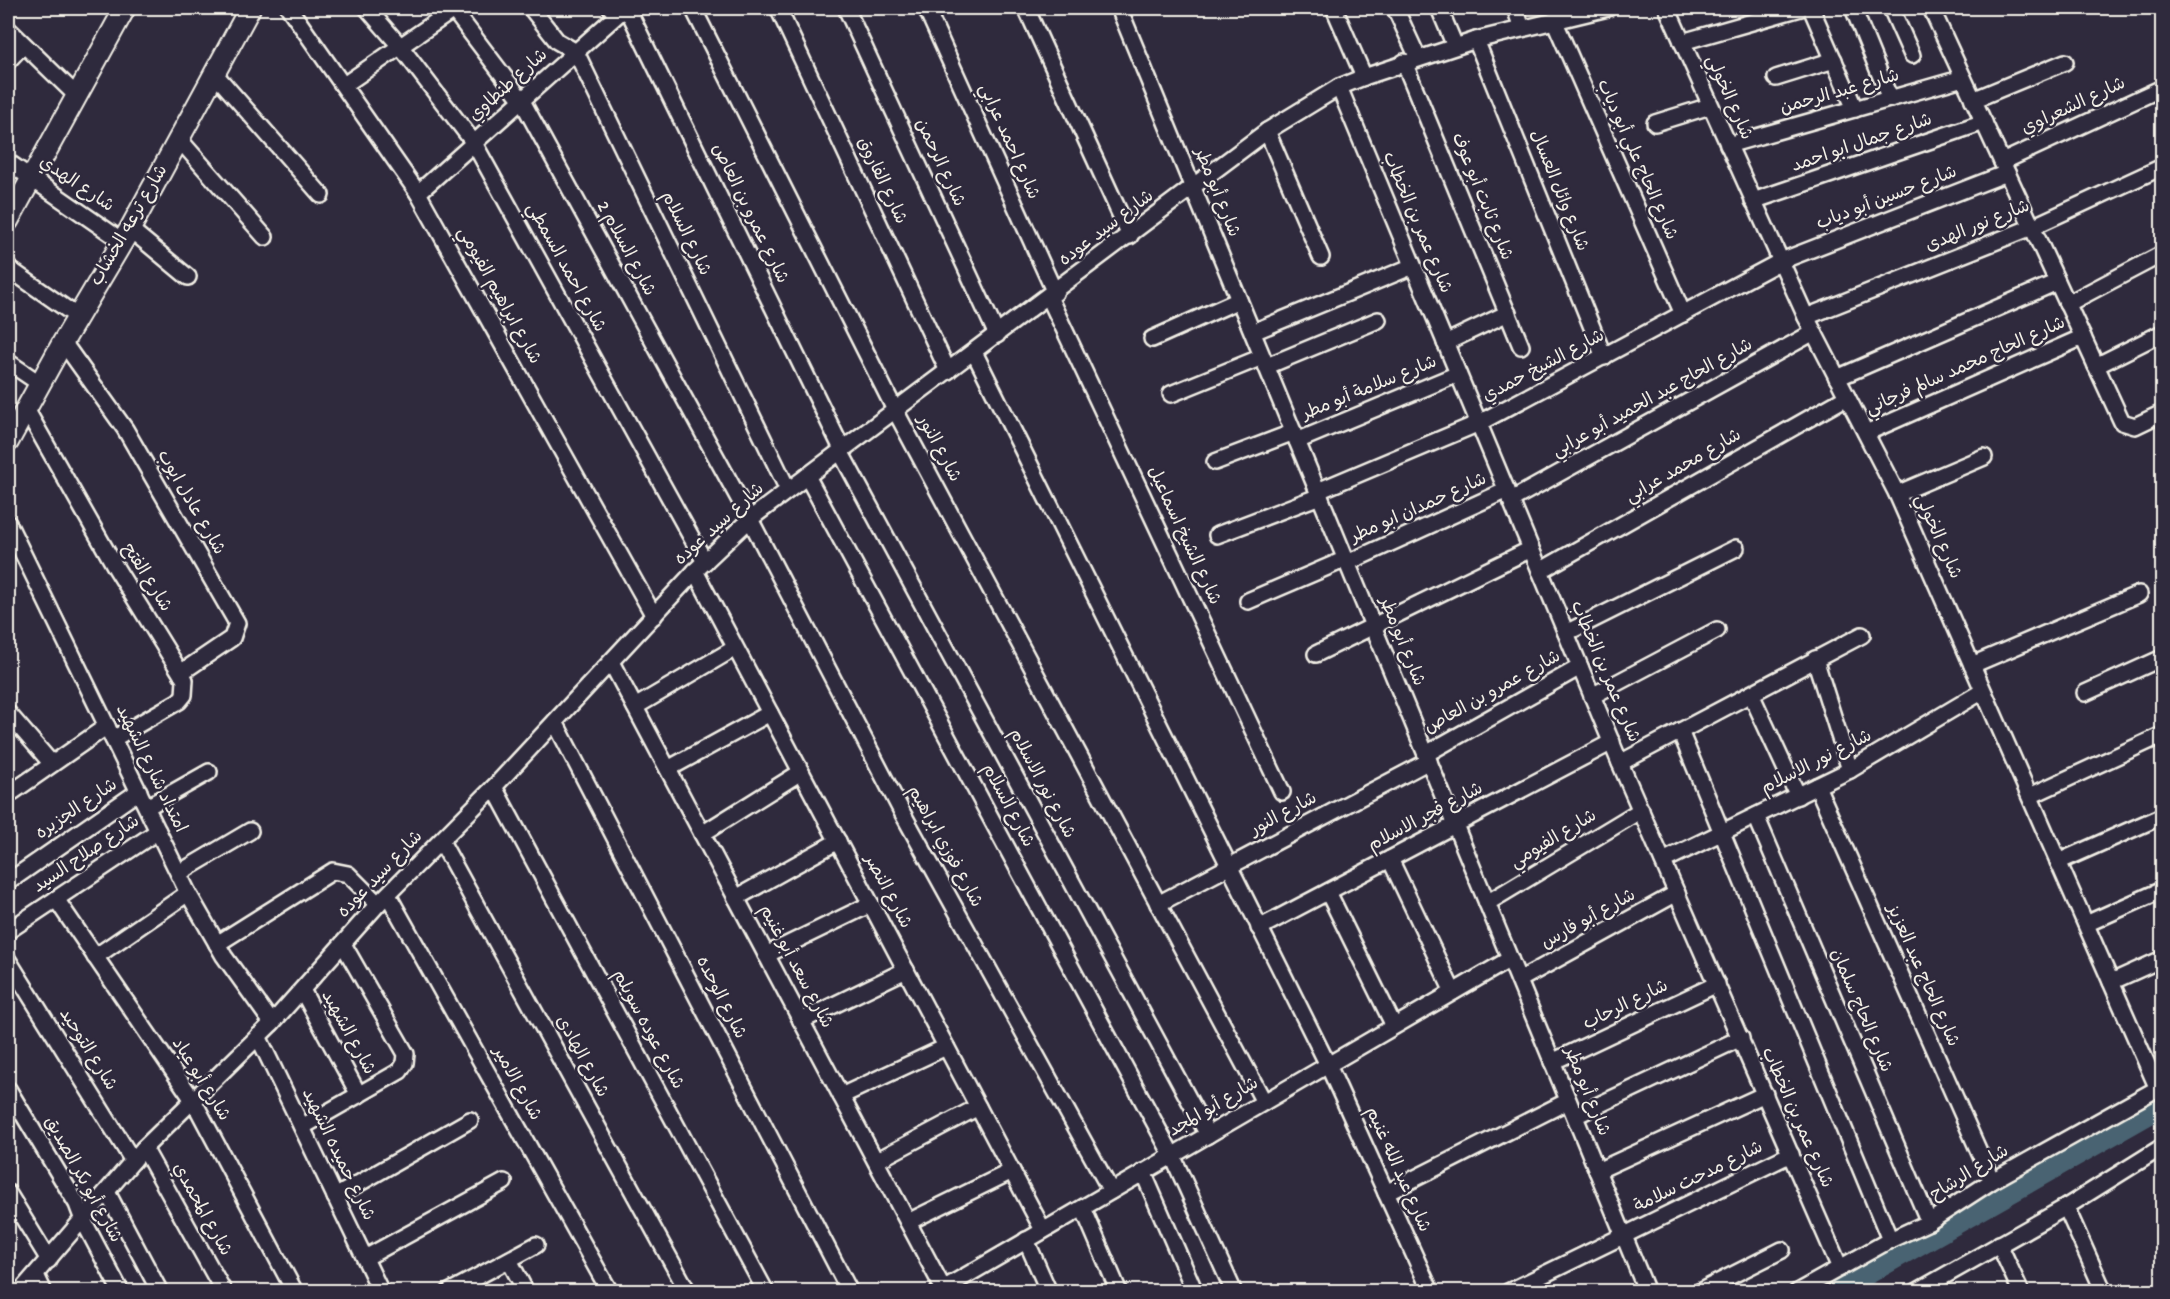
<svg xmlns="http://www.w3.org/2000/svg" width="2170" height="1299" font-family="'Gochi Hand','Playpen Sans Arabic',sans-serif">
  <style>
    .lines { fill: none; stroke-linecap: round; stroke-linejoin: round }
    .canal { stroke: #4a6472; stroke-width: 20 }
    .minor-casing { stroke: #f4f1e8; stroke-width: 20 }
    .tertiary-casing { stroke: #f4f1e8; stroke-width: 24 }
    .minor { stroke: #2f2a3d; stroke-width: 15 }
    .tertiary { stroke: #2f2a3d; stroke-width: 20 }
    .labels { text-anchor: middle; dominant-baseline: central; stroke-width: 5; stroke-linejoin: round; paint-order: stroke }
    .street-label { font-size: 18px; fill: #f4f1e8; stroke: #2f2a3d }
  </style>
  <rect width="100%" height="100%" fill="#2f2a3d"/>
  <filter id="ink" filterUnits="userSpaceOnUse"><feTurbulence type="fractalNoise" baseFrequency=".0167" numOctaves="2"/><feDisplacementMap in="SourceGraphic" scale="12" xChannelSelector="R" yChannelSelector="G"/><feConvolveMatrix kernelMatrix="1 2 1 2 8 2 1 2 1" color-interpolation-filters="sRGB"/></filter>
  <g filter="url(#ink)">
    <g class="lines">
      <polyline class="canal" points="1837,1292 2162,1107"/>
      <g class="minor-casing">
        <g id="minor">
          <polyline points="289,8 418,193 654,616"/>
          <polyline points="367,8 400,46 474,143 705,562"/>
          <polyline points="452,8 521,99 750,519 903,814 1111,1191"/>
          <polyline points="531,8 557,41 576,52 788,490"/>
          <polyline points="611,8 626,12 631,16 842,449"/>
          <polyline points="693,8 895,410 1264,1102"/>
          <polyline points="778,8 948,371"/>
          <polyline points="846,8 997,335"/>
          <polyline points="926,8 1055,293"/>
          <polyline points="1026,8 1130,236"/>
          <polyline points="1119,8 1647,1292"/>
          <polyline points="1334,8 1364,77"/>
          <polyline points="1395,8 1418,58"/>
          <polyline points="1439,8 1455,46"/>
          <polyline points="1515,8 1522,28"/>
          <polyline points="1667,8 1806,317 1897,494 2158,1089"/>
          <polyline points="1811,8 1855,109"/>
          <polyline points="1853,8 1890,99"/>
          <polyline points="1891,8 1912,55"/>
          <polyline points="1931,8 2122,422 2135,426 2162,413"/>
          <polyline points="1554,20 1683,314"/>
          <polyline points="8,29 76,95"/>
          <polyline points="1476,40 1604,357"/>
          <polyline points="1682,42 1801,8"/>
          <polyline points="8,61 23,45"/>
          <polyline points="1404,62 1521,346"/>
          <polyline points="214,73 321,195"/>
          <polyline points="1776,78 1834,60"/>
          <polyline points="344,85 456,8"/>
          <polyline points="1339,87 1620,763 1840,1268"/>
          <polyline points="1973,100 2065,62"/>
          <polyline points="1655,123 1710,106"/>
          <polyline points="1267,131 1321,257"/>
          <polyline points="179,139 265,237"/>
          <polyline points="1728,145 1963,78"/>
          <polyline points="8,162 122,241"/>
          <polyline points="2002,162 2162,88"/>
          <polyline points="418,193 625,8"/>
          <polyline points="1753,201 1984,122"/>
          <polyline points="130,229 188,277"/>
          <polyline points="8,268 78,317"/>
          <polyline points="1049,297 1282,792"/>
          <polyline points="2067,304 2162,254"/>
          <polyline points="1806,317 2032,227 2162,167"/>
          <polyline points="1253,332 1413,266"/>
          <polyline points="1152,339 1239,300"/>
          <polyline points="63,342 125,429 237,623 232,638 182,672"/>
          <polyline points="1445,343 1508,313"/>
          <polyline points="974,352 1328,1065 1431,1292"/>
          <polyline points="8,362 39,383"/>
          <polyline points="1267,366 1378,320"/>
          <polyline points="2096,366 2162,333"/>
          <polyline points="1837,378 2057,282"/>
          <polyline points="1171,394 1262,357"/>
          <polyline points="26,409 116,568 185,680 184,695 179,701 113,739"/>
          <polyline points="1866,433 2083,337"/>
          <polyline points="1297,441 1458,374"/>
          <polyline points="840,451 1208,1135"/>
          <polyline points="1215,462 1294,432"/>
          <polyline points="807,476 1172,1155 1234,1292"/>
          <polyline points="1318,491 1479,423 1781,261 2007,173"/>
          <polyline points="1897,494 1984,457"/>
          <polyline points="1511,500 1814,332"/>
          <polyline points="8,523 188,893 224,956 272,1023"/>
          <polyline points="1217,535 1320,496"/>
          <polyline points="1347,563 1507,490"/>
          <polyline points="695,571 1043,1230"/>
          <polyline points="1540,571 1847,397"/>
          <polyline points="1248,601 1346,559"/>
          <polyline points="1566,633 1736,548"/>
          <polyline points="1316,654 1531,549"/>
          <polyline points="1815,659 1850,770"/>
          <polyline points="611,662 945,1292"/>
          <polyline points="1972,665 2139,594"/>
          <polyline points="2085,693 2162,658"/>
          <polyline points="1751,694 1798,796"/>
          <polyline points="1592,696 1717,630"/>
          <polyline points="635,707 735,648"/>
          <polyline points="8,713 52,764"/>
          <polyline points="555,722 850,1292"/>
          <polyline points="1680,731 1890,1240"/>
          <polyline points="1426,754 1580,667"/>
          <polyline points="1620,763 1862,635"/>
          <polyline points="668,769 770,713"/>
          <polyline points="1817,786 1992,1181"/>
          <polyline points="494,787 766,1292"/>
          <polyline points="8,795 107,726"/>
          <polyline points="2030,796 2162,735"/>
          <polyline points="147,807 209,772"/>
          <polyline points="1756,816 1929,1222"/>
          <polyline points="702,834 801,772"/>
          <polyline points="441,841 688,1292"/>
          <polyline points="1390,859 1453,992"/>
          <polyline points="1663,861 1850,770 1983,691"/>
          <polyline points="2058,862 2162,816"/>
          <polyline points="179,873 250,831"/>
          <polyline points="8,882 139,791"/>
          <polyline points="1328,892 1394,1026"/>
          <polyline points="388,895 610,1292"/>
          <polyline points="736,898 838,841"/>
          <polyline points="56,899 193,1100 295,1292"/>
          <polyline points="1487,903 1641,810"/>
          <polyline points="1158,904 1429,761"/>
          <polyline points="2086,924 2162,890"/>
          <polyline points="1259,928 1612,742"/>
          <polyline points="8,931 158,831"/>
          <polyline points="217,944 333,871 348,874 378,904"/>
          <polyline points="766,955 871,904"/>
          <polyline points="95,957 188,893"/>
          <polyline points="8,960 133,1161"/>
          <polyline points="1519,980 1677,893"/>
          <polyline points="2111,982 2162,959"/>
          <polyline points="302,990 359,1095"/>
          <polyline points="801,1021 906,970"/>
          <polyline points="258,1036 381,1292"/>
          <polyline points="1552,1062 1717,984"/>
          <polyline points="8,1089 77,1204 83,1220 121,1292"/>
          <polyline points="841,1096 946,1047"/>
          <polyline points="1575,1116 1741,1038"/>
          <polyline points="302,1127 400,1071 405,1063 406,1054 343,944"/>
          <polyline points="144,1148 224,1292"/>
          <polyline points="876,1161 978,1107"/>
          <polyline points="1597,1171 1765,1094"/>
          <polyline points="1143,1172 1195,1292"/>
          <polyline points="107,1192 160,1292"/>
          <polyline points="8,1193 49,1260"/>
          <polyline points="1386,1193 1568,1101"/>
          <polyline points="335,1197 470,1120"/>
          <polyline points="2066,1207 2104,1292"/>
          <polyline points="1083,1208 1119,1292"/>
          <polyline points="908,1222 1012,1171"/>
          <polyline points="1026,1240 1049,1292"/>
          <polyline points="1999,1244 2021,1292"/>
          <polyline points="365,1258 504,1182"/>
          <polyline points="509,1260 526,1292"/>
          <polyline points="36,1275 44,1292"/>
          <polyline points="20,1292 144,1148 272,1023 378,904 494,787 695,571 750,519 1267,131 1339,87 1364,77 1476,40 1608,8"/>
          <polyline points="449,1292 536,1245"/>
          <polyline points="938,1292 1510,959"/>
          <polyline points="1508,1292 1791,1154"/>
          <polyline points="1699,1292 1782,1250"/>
          <polyline points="1797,1292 1890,1240 1929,1222 1992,1181 2162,1086"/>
          <polyline points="1916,1292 2066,1207 2162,1147"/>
        </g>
      </g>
      <g class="tertiary-casing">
        <g id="tertiary">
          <polyline points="8,221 125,8"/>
          <polyline points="8,442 63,342 130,229 250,8"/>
        </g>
      </g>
      <use href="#minor" class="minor"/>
      <use href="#tertiary" class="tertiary"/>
    </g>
  </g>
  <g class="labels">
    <g class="street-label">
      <text transform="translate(509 86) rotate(-42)">شارع طنطاوي</text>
      <text transform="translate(1840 93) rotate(-16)">شارع عبد الرحمن</text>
      <text transform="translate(1728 98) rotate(66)">شارع الخولي</text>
      <text transform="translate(2074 107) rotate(-25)">شارع الشعراوي</text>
      <text transform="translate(1008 142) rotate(66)">شارع احمد عرابي</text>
      <text transform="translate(1862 144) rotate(-19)">شارع جمال ابو احمد</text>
      <text transform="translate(1636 160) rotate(66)">شارع الحاج علي أبو دياب</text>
      <text transform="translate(939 163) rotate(65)">شارع الرحمن</text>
      <text transform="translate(881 181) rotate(65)">شارع الفاروق</text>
      <text transform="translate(76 185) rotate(34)">شارع الهدي</text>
      <text transform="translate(1558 191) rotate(68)">شارع وائل العسال</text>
      <text transform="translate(1216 193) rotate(68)">شارع أبو مطر</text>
      <text transform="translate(1481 197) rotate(68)">شارع ثابت أبو عوف</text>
      <text transform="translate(1887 199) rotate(-21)">شارع حسين أبو دياب</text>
      <text transform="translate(749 214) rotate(64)">شارع عمرو بن العاص</text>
      <text transform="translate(1416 223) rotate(67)">شارع عمر بن الخطاب</text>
      <text transform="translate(130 226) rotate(-60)">شارع ترعه الخشاب</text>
      <text transform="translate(1978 227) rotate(-22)">شارع نور الهدى</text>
      <text transform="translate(1107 229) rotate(-37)">شارع سيد عوده</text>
      <text transform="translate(685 234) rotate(64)">شارع السلام</text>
      <text transform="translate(625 249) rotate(62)">شارع السلام 2</text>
      <text transform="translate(565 268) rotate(61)">شارع احمد السمطي</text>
      <text transform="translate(498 296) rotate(61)">شارع ابراهيم الفيومي</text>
      <text transform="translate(1544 367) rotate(-28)">شارع الشيخ حمدي</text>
      <text transform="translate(1966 367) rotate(-24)">شارع الحاج محمد سالم فرجاني</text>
      <text transform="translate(1370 389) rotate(-22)">شارع سلامة أبو مطر</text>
      <text transform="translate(1653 399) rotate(-29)">شارع الحاج عبد الحميد أبو عرابي</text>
      <text transform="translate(938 449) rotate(62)">شارع النور</text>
      <text transform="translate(1684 467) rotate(-30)">شارع محمد عرابي</text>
      <text transform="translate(190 503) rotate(60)">شارع عادل ايوب</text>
      <text transform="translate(1419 509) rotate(-24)">شارع حمدان ابو مطر</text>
      <text transform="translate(720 525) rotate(-42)">شارع سيد عوده</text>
      <text transform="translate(1183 536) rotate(65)">شارع الشيخ اسماعيل</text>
      <text transform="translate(1937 537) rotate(66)">شارع الخولي</text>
      <text transform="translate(146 578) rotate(58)">شارع الفتح</text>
      <text transform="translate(1401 642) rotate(68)">شارع أبو مطر</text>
      <text transform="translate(1604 672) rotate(67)">شارع عمر بن الخطاب</text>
      <text transform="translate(1493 693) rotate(-29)">شارع عمرو بن العاص</text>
      <text transform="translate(1817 763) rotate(-27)">شارع نور الاسلام</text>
      <text transform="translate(150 769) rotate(64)">امتداد شارع الشهيد</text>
      <text transform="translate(1041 784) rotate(62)">شارع نور الاسلام</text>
      <text transform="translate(1007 806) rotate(62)">شارع السلام</text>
      <text transform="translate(77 810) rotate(-34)">شارع الجزيره</text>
      <text transform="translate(1284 815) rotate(-28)">شارع النور</text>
      <text transform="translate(1426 818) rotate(-28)">شارع فجر الاسلام</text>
      <text transform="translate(1554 840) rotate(-31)">شارع الفيومي</text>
      <text transform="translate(944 847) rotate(61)">شارع فوزي ابراهيم</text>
      <text transform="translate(87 855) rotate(-34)">شارع صلاح السيد</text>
      <text transform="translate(381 875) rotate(-46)">شارع سيد عوده</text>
      <text transform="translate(887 892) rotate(62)">شارع النصر</text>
      <text transform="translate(1589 920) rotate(-29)">شارع أبو فارس</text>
      <text transform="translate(795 967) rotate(62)">شارع سعد أبو غنيم</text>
      <text transform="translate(1922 976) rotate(66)">شارع الحاج عبد العزيز</text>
      <text transform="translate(720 998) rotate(63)">شارع الوحده</text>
      <text transform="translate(1626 1006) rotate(-26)">شارع الرحاب</text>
      <text transform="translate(1860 1011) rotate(67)">شارع الحاج سلمان</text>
      <text transform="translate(647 1030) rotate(62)">شارع عوده سويلم</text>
      <text transform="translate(347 1033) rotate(61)">شارع الشهيد</text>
      <text transform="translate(87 1050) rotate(58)">شارع التوحيد</text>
      <text transform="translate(581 1057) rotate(61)">شارع الهادى</text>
      <text transform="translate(200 1080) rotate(58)">شارع أبو عياد</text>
      <text transform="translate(516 1084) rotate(61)">شارع الامير</text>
      <text transform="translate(1586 1092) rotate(68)">شارع أبو مطر</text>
      <text transform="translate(1214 1108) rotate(-30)">شارع أبو المجد</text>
      <text transform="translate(1796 1118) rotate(66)">شارع عمر بن الخطاب</text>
      <text transform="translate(337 1155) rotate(64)">شارع حميده الشهيد</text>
      <text transform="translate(1397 1170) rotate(66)">شارع عبد الله غنيم</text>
      <text transform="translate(1970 1174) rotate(-32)">شارع الرشاح</text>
      <text transform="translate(1699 1178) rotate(-26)">شارع مدحت سلامة</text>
      <text transform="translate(82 1180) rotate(61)">شارع أبو بكر الصديق</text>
      <text transform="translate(201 1210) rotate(61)">شارع المحمدي</text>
    </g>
  </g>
  <rect width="2170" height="1299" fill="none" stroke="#2f2a3d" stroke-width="30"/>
  <rect x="15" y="15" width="2140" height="1269" fill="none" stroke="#f4f1e8" stroke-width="2" filter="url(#ink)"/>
</svg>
